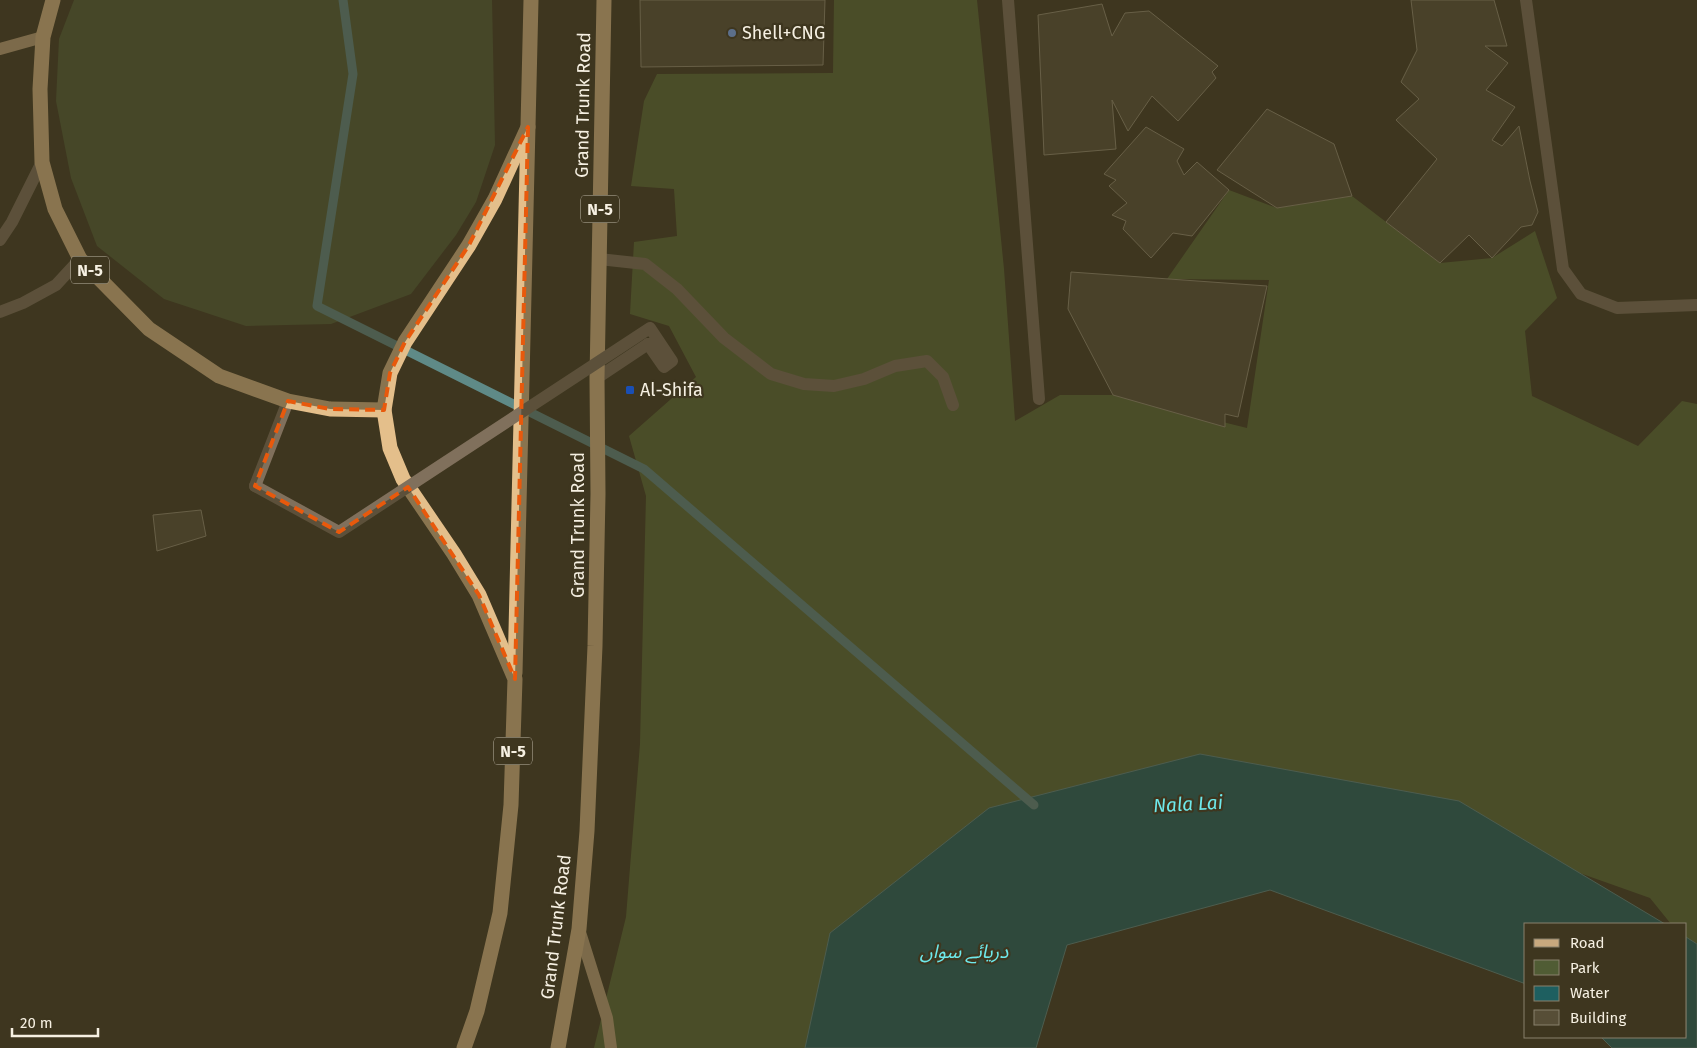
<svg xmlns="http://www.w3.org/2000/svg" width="1697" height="1048" font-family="'Fira Sans','Noto Sans Arabic',sans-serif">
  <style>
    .green { fill: #505c34 }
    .forest { fill: #5a6934 }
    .water { fill: #1e5f60; stroke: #5f8a87 }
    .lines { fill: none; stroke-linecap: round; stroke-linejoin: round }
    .stream { stroke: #5f8a87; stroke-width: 9 }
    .building { fill: #574e37; stroke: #9a9076 }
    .minor { stroke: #80705c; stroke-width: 12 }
    .major { stroke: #c8a97e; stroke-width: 12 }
    .highway { stroke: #e4bf8b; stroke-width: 15 }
    .minor-bridge { stroke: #80705c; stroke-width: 12 }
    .marked { fill: none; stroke: #e8590c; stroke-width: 4; stroke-dasharray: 10 6; stroke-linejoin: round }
    .service-dot { fill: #5c6f8a; stroke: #3e361f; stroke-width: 2 }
    .transit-dot { fill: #1a4fb4; stroke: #3e361f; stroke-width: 2 }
    .labels { text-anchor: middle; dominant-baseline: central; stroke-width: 4.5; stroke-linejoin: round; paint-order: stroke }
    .shield { fill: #3e361f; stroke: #bfb8a8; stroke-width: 1 }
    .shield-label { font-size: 16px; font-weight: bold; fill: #f6f0e2 }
    .poi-label { font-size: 18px; fill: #f6f0e2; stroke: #3e361f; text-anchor: start }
    .street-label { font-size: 18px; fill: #f6f0e2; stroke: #3e361f }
    .water-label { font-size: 19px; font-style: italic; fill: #6ee9eb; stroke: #3e361f }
  </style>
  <rect width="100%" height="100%" fill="#3e361f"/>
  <polygon class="green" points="74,0 492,0 495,145 476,202 456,235 411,294 331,324 246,326 164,299 97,246 71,178 56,101 59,39"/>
  <polygon class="forest" points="834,0 977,0 1004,269 1015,421 1060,395 1113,395 1247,428 1269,280 1167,279 1229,190 1277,208 1352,196 1440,263 1492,258 1535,231 1557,298 1525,331 1532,396 1638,446 1682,401 1697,404 1697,957 1686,943 1686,924 1671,924 1650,898 1303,775 822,1048 594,1048 626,917 640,744 646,496 629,436 696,377 669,326 630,314 634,242 677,236 674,189 631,186 644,101 657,74 833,73"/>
  <g class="water">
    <polygon points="1200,754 1459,801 1665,924 1526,924 1526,984 1270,890 1067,945 1036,1048 805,1048 830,933 989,808"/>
    <polygon points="1686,937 1697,944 1697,1048 1612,1048 1601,1037 1686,1037"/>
  </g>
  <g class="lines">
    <polyline class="stream" points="343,0 353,74 317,306 644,469 1034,805"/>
  </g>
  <g class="building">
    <polygon points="640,0 825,0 823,65 641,67"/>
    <polygon points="1411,0 1494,0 1507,46 1485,46 1508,63 1486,90 1515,107 1492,140 1502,146 1519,126 1530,181 1538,212 1532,225 1521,227 1492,258 1469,235 1440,263 1386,222 1437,159 1396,120 1419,99 1401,82 1417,50"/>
    <polygon points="1102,4 1112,36 1125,13 1149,11 1218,66 1212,72 1216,78 1178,121 1152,96 1128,131 1112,100 1116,149 1044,155 1038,15"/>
    <polygon points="1267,109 1334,144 1352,196 1277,208 1217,170"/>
    <polygon points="1146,127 1184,149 1177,161 1184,175 1197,162 1229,190 1192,236 1173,233 1151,258 1123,229 1126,221 1112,215 1127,203 1109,186 1116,180 1104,174"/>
    <polygon points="1071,272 1267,286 1238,417 1225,414 1225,427 1113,395 1068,309"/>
    <polygon points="201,510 206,536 157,551 153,515"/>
  </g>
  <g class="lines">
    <g class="minor">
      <polyline points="1008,0 1039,399"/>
      <polyline points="1526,0 1563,269 1581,294 1617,308 1697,305"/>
      <polyline points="0,240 12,222 42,162"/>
      <polyline points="599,259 645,264 677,289 724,338 771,374 804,384 834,386 864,379 895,366 927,361 943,377 953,405"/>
      <polyline points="0,312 23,303 56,285 80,259"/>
      <polyline points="597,378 648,344"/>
      <polyline points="255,486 288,401"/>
    </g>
    <g class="major">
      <polyline points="0,49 43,37"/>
      <polyline points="579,929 607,1018 611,1048"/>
    </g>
    <g class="highway">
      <polyline points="53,0 43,37 40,89 42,162 55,209 80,259 149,329 219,376 288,401 330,409 384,410"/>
      <polyline points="515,673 531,0"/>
      <polyline points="464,1048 477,1011 500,913 511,805 515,679 479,595 454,554 403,479 390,448 384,410 390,373 405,342 469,245 495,199 528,127"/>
      <polyline points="558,1048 579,929 587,831 595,646 598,494 597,378 604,0"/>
    </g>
    <polyline class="minor-bridge" points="255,486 339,532 650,328 672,361 664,367 648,344"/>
  </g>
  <path d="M0 0H1697V1048H0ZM 528,127 L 515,679 L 479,595 L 408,487 L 339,532 L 255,486 L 288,401 L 330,409 L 384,410 L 390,373 L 405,342 L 469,245 Z" fill="#3e361f" fill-opacity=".55" fill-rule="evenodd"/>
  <path class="marked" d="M 528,127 L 515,679 L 479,595 L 408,487 L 339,532 L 255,486 L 288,401 L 330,409 L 384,410 L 390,373 L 405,342 L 469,245 Z"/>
  <circle class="service-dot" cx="732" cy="33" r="5"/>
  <rect class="transit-dot" x="625" y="385" width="10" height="10" rx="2.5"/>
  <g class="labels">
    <g class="shield">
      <rect x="581" y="195.5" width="38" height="27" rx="4"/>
      <rect x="71" y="256.5" width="38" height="27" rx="4"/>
      <rect x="494" y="737.5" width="38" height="27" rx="4"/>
    </g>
    <g class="shield-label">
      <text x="600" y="209">N-5</text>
      <text x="90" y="270">N-5</text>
      <text x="513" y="751">N-5</text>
    </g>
    <g class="poi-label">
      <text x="742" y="33">Shell+CNG</text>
      <text x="640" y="390">Al-Shifa</text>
    </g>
    <g class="street-label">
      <text transform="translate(583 105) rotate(-89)">Grand Trunk Road</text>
      <text transform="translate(578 525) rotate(-90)">Grand Trunk Road</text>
      <text transform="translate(556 927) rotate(-83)">Grand Trunk Road</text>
    </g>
    <g class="water-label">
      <text transform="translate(1188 804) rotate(-3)">Nala Lai</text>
      <text x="964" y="951">دریائے سواں</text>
    </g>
  </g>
  <rect x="1524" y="923" width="162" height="115" fill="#3e361f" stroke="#88806d"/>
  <rect x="1534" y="939" width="25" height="8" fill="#c8a97e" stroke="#88806d"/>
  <text x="1570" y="948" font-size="15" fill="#f6f0e2">Road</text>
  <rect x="1534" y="960" width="25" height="15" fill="#505c34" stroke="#88806d"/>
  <text x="1570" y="973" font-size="15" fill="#f6f0e2">Park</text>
  <rect x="1534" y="986" width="25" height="15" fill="#1e5f60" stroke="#88806d"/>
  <text x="1570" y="998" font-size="15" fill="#f6f0e2">Water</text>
  <rect x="1534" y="1010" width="25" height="15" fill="#574e37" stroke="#88806d"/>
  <text x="1570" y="1023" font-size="15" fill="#f6f0e2">Building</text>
  <path d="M12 1028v8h86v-8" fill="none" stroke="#f6f0e2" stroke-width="2.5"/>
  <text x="20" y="1028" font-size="15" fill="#f6f0e2" stroke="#3e361f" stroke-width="4" paint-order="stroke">20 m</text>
</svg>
